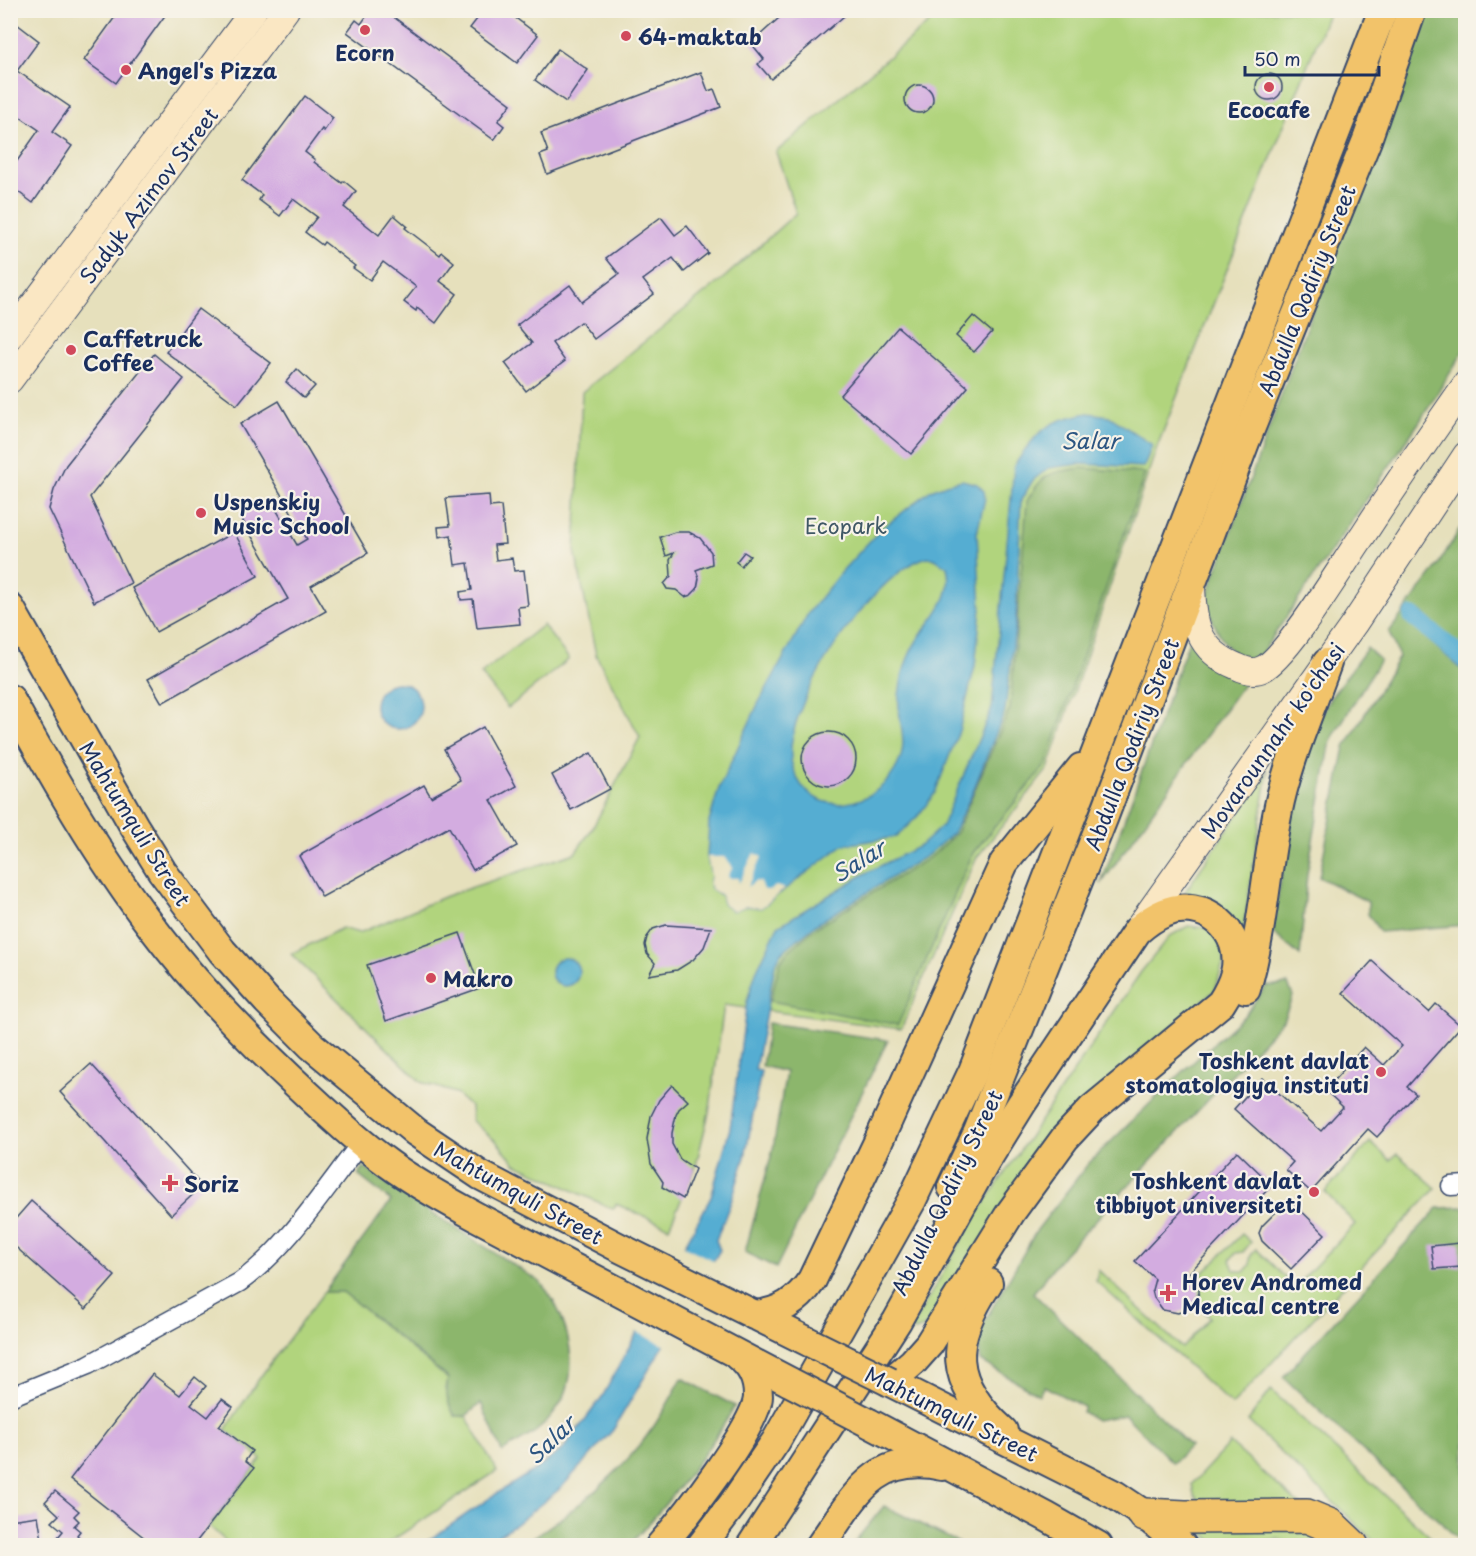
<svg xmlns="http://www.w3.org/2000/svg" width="1476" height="1556" font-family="'Playpen Sans',sans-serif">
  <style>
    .green { fill: #b1d47d; stroke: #66826e; stroke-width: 1.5 }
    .forest { fill: #8cb66c; stroke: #547265; stroke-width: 1.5 }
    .water { fill: #55add2; stroke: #386e98; stroke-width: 1.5; fill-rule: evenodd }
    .pier { fill: #e6e0bc }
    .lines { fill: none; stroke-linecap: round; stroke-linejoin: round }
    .canal { stroke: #55add2; stroke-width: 18 }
    .building { fill: #d3ace0 }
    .street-casing { stroke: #394a6c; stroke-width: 21 }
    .secondary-casing { stroke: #394a6c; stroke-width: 28 }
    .primary-casing { stroke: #394a6c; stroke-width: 32 }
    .highway-casing { stroke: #394a6c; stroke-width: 36 }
    .street { stroke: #fff; stroke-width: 18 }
    .secondary { stroke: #fae7c3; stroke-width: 26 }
    .primary { stroke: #f2c36a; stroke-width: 28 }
    .highway { stroke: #f2c36a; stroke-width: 33 }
    .primary-bridge-casing { stroke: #394a6c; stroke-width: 32; stroke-linecap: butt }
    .primary-bridge { stroke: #f2c36a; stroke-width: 28 }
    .poi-dot { fill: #d1495b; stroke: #f7f3e8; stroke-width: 2 }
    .labels { text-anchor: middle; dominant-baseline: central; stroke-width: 4.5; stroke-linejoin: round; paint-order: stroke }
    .poi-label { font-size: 21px; font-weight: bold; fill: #1b2f5e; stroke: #f7f3e8; text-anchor: start }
    .street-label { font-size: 21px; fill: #1b2f5e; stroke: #f7f3e8 }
    .park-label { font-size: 21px; fill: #405866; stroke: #f7f3e8 }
    .water-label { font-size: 22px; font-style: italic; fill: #2c5581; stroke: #f7f3e8 }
  </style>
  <rect width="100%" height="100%" fill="#f7f3e8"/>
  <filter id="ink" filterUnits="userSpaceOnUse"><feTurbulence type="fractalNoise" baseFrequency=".0167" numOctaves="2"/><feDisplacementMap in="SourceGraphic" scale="12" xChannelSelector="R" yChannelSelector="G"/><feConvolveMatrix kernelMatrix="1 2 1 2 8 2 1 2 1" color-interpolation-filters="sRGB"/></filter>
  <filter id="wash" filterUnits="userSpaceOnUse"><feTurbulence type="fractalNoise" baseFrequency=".008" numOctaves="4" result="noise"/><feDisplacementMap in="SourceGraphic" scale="24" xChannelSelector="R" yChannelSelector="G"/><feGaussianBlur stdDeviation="1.35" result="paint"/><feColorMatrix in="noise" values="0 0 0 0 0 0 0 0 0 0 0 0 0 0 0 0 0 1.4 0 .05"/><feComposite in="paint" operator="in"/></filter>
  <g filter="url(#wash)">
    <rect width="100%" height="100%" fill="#e6e0bc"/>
    <g class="green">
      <polygon points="943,11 1329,11 1157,447 1048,769 977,857 901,1029 724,1005 710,1108 695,1169 669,1227 616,1204 613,1209 516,1164 497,1142 472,1121 471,1107 455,1093 421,1082 291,954 342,928 359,933 446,896 575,853 592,829 640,737 596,655 575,551 582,392 726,276 796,213 776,152"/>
      <polygon points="543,625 569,659 508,708 481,674"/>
      <polygon points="1268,770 1242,938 1182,896"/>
      <polygon points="1188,926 1208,928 1222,943 1224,960 1215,990 1103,1085 924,1328 915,1331 911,1328 975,1217 1141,972 1170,936"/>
      <polygon points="1370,1142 1390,1160 1397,1154 1436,1188 1232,1405 1096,1281 1098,1270 1182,1348 1210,1317 1195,1303 1194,1282 1242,1234 1251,1242 1243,1252 1236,1253 1230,1260 1234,1270 1244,1272 1250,1265 1250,1257 1256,1249 1295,1287 1355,1224 1325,1192"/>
      <polygon points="324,1292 343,1292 448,1379 446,1389 455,1416 466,1416 497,1471 385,1545 230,1545 209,1526 261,1459 225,1430 261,1376"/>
      <polygon points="1271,1390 1439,1545 1378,1545 1248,1421"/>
      <polygon points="1230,1443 1302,1507 1211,1514 1194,1495 1192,1484"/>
      <polygon points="1301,1524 1337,1545 1295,1545 1278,1539 1263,1542 1255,1545 1216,1545 1196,1525"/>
    </g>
    <g class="forest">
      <path d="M 1423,11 L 1465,11 L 1465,349 L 1420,421 L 1257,660 C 1228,666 1211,620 1206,599 Z"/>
      <path d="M 1081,468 L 1145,473 L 1046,765 L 973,853 L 898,1025 L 770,1001 L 780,962 L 785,954 L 815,928 L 932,856 L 956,833 L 1010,708 L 1027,501 C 1043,472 1049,473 1081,468 Z"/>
      <polygon points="1465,521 1465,925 1380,932 1368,914 1368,902 1319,877 1345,747 1399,657 1389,632 1436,568"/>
      <polygon points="1193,629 1231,677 1244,683 1101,884"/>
      <polygon points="1367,648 1380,660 1331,740 1307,874 1300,956 1272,932 1298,775 1312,733 1329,700"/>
      <polygon points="1288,984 1293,996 1283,1020 1064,1254 1033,1293 1190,1446 1173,1463 1125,1415 1096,1420 1082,1412 1084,1407 1044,1386 1039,1395 981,1361 976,1336 1037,1230 1088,1164 1175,1079 1245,1015 1266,986"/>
      <polygon points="768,1023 888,1040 776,1268 745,1252 773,1149 786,1072 762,1066"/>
      <path d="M 364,1167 L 402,1194 L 539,1281 C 563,1307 578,1353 567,1389 C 563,1402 551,1417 541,1427 C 531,1437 514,1444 502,1452 L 481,1403 L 466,1416 L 455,1416 C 447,1403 445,1393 448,1378 L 343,1292 L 324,1292 L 391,1201 L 358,1175 Z"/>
      <polygon points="1465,1207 1465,1545 1283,1377 1438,1208"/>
      <path d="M 682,1378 L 735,1406 C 707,1454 673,1497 636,1538 L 628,1545 L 521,1545 C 571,1514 620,1476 654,1426 C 664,1411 673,1394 682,1378 Z"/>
      <polygon points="884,1506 963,1545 852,1545"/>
    </g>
    <g class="water">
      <path d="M 1088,413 L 1109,416 L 1152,445 L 1144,467 L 1079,464 L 1049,468 L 1033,480 L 1021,500 L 1016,620 L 1005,711 L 971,796 L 953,833 L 928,855 L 815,925 L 781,953 L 775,965 L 755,1070 L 761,1071 L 745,1157 L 732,1199 L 716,1240 L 720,1250 L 613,1430 L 561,1488 L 516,1524 L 483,1545 L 420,1546 L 496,1494 L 538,1468 L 563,1449 L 602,1397 L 711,1197 L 730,1128 L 747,1001 L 756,972 L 778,926 L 866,873 L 920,846 L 942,826 L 992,708 L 1014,466 C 1038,431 1045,421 1088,413 Z"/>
      <path d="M 962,480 L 977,484 L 984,491 L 985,498 L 977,533 L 981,609 L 975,666 L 959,731 L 935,793 L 918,816 L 896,837 L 843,845 L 761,908 L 746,906 L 733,911 L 723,903 L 721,895 L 711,889 L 709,883 L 711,876 L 707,857 L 709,822 L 719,788 L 758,704 L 809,612 L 841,572 L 880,530 L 931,490 L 946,484 ZM 928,557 L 935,559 L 947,567 C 956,603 925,622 911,651 C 904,665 901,680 899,695 C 896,718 909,739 899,762 C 880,808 811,824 793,768 C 775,714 874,570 928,557 Z"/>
      <polygon points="1421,612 1465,651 1465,672 1414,627"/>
      <circle cx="398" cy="706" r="23"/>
      <circle cx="565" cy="972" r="14"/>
    </g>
    <g class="pier">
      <polygon points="754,853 762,857 747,887 755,881 761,882 762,888 765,890 770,890 776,886 785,889 761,908 746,906 733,911 723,903 721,895 711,889 709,883 711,876 707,857 724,857 731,864 732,869 728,875 729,878 738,878 739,883"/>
      <polygon points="682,1245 716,1262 667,1347 635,1331"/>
    </g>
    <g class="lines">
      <polyline class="canal" points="1412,616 1466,660"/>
    </g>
    <g id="blocks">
      <g class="building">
        <polygon points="120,10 169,10 116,83 84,60"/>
        <polygon points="371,10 384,10 511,104 498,121 504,126 494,140 347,32 356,20 361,24"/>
        <polygon points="484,10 505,10 538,35 517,63 470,28"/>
        <polygon points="788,10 851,10 771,79 758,64 764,59 751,43"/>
        <polygon points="17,24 39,41 17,71 10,66 10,33"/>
        <polygon points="558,49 588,70 566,102 535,80"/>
        <polygon points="17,71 70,107 52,132 72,146 33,203 17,191 10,201 10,171 39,130 10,110 10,81"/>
        <polygon points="701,72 708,91 714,89 721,107 547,174 540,155 548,152 541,133"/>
        <circle cx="1269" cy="87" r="13"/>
        <circle cx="919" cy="99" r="14"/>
        <polygon points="305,96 333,118 324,131 322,129 305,152 315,160 314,162 342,183 344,181 356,191 344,207 379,235 394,215 407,226 405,228 440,255 442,252 454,262 440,281 457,294 436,323 417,308 416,311 404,302 416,287 383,262 370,280 353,268 355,266 324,242 322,245 305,232 317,217 293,199 280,216 259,200 262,195 242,180"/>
        <polygon points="661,217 675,235 687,226 708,253 684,272 673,258 643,280 654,294 594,339 581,322 552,343 565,361 526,391 505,363 532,343 517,325 570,285 582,302 619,274 606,258"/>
        <polygon points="198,309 271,363 237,405 166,352"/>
        <polygon points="973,316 992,332 974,352 956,336"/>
        <polygon points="898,327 968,387 911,454 840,395"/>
        <polygon points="154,354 184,379 90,497 131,583 94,602 49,509 54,490 66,465"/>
        <polygon points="297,369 315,386 304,398 286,382"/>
        <polygon points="279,401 368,553 311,586 326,611 162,703 148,679 288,599 240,516 270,499 297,545 307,539 240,424"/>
        <polygon points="489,495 490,507 501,506 505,544 494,545 496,560 512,558 514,571 524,570 528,606 518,607 520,624 477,628 473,599 461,600 460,592 472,590 468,563 455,565 451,535 439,537 438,527 450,526 446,498"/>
        <polygon points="234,532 258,576 156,632 132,588"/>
        <polygon points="675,532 689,532 700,538 711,552 712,564 696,570 699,578 697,589 691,595 685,597 676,590 667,589 664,584 671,576 670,560 674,553 666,556 660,537"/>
        <polygon points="744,552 750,556 741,566 736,562"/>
        <polygon points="483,727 516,786 491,800 517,846 473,870 449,827 322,897 299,856 424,785 431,797 461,780 444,749"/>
        <circle cx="829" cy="759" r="27"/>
        <polygon points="591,753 610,789 571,810 552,775"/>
        <polygon points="666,925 711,928 704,947 693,960 677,970 649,975 655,963 647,954 645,945 647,937 653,929"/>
        <polygon points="460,933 480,988 386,1021 367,965"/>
        <polygon points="1372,961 1429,1012 1436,1004 1461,1026 1407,1087 1416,1094 1377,1137 1368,1129 1311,1192 1286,1170 1293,1162 1234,1109 1262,1078 1321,1131 1343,1107 1325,1090 1364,1047 1384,1065 1402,1046 1343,993"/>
        <polygon points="91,1064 202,1186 171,1215 60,1092"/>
        <polygon points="672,1085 688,1101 679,1109 676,1115 672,1133 672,1144 680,1159 695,1169 683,1199 662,1187 663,1182 651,1164 647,1139 651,1116 659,1100"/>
        <polygon points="1237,1151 1272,1185 1190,1272 1199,1285 1199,1293 1192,1307 1178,1313 1163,1310 1154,1298 1152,1290 1155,1279 1135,1261"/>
        <polygon points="1289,1199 1325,1234 1291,1269 1262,1241 1259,1233 1262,1226"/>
        <polygon points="31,1201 115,1276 86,1309 10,1242 10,1225"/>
        <polygon points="1460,1243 1461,1267 1434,1269 1431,1246"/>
        <polygon points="152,1374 180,1395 195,1377 206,1386 191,1404 208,1417 222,1399 233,1407 219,1426 252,1451 245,1461 254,1468 193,1546 155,1546 70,1479"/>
        <polygon points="55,1491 79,1511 74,1516 79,1521 74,1526 80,1531 77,1535 82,1540 79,1543 82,1546 56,1546 53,1543 63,1531 52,1522 59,1515 45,1502"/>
        <polygon points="38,1516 43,1546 10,1546 10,1520"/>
      </g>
    </g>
  </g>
  <g filter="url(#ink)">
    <use href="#blocks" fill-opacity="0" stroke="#394a6c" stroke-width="1.5"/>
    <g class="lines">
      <g class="street-casing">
        <g id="street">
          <polyline points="1451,1186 1466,1185"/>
          <path d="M 10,1397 L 88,1365 L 240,1282 C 288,1247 324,1190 361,1143"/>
        </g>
      </g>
      <g class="secondary-casing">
        <g id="secondary">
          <polyline points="10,336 254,10"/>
          <polyline points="10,380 286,10"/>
          <path d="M 1192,584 C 1193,622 1197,650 1236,666 C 1244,670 1254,673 1262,669 C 1287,658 1344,562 1363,535 C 1396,484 1431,434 1466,384"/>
          <polyline points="1138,928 1354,624 1466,455"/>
        </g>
      </g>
      <g class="primary-casing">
        <g id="primary">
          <polyline points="10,608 134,826 162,871 222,951 267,1001 312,1046 416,1132 480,1175 616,1246 811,1343"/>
          <path d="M 10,699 C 53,777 98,856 152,927 C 197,987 251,1042 306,1093 C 333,1118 360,1143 389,1164 C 416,1184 446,1200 475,1216 L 790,1382"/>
          <path d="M 1246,989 C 1264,928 1266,863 1280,801 C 1291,754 1311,708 1327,663"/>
          <polyline points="952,1187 978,1132 1104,816 1245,442 1367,140 1412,10"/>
          <path d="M 988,1283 C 949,1342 948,1382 1003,1431"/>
          <path d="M 754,1315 C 780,1313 798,1301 812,1280 L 879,1140 L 1004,863 L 1081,768"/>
          <polyline points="869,1423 1047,1517 1098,1546"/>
          <path d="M 660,1546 C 682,1521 758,1425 758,1396 C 758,1380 751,1365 738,1356"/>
          <polyline points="701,1546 733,1504 776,1441 912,1200 973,1071 1383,10"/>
          <path d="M 751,1546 L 897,1321 L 986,1161 L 1022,1103 L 1137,931 C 1145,924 1154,917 1164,913 C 1204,896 1245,931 1235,973 C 1232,984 1227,994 1221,1003 L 1092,1109 L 1065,1138 L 1011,1212 L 929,1344 L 913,1362 L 890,1382 L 1115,1495 L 1145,1515 L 1182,1546"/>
          <path d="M 820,1546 C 854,1498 874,1451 942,1466"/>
        </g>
      </g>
      <g class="highway-casing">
        <polyline id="highway" points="1145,1515 1185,1517 1307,1516 1331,1526 1352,1546"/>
      </g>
      <use href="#street" class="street"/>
      <use href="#secondary" class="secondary"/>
      <use href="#primary" class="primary"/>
      <use href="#highway" class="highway"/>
      <g class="primary-bridge-casing">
        <g id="primary-bridge">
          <polyline points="811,1343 890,1382"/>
          <polyline points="790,1382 869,1423"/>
        </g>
      </g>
      <use href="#primary-bridge" class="primary-bridge"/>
    </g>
  </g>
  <g class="poi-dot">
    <circle cx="365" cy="30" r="6"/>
    <circle cx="626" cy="36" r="6"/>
    <circle cx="126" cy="70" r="6"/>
    <circle cx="1269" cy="87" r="6"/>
    <circle cx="71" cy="350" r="6"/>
    <circle cx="201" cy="513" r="6"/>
    <circle cx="431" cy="978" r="6"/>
    <circle cx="1381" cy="1072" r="6"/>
    <path d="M167 1174h6v6h6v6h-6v6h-6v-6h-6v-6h6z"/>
    <circle cx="1314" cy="1192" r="6"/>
    <path d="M1165 1284h6v6h6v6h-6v6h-6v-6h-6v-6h6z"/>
  </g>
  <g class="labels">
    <g class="poi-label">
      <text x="638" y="36">64-maktab</text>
      <text x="365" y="52" text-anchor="middle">Ecorn</text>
      <text x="138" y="70">Angel's Pizza</text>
      <text x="1269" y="109" text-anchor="middle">Ecocafe</text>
      <text x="83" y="338">Caffetruck<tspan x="83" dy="24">Coffee</tspan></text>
      <text x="213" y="501">Uspenskiy<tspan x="213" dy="24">Music School</tspan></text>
      <text x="443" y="978">Makro</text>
      <text x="1369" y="1060" text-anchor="end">Toshkent davlat<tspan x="1369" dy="24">stomatologiya instituti</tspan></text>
      <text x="1302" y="1180" text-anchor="end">Toshkent davlat<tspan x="1302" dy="24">tibbiyot universiteti</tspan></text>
      <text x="184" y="1183">Soriz</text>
      <text x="1182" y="1281">Horev Andromed<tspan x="1182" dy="24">Medical centre</tspan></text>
    </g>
    <g class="street-label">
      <text transform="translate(148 195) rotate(-53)">Sadyk Azimov Street</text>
      <text transform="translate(1306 290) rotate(-68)">Abdulla Qodiriy Street</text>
      <text transform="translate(1272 740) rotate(-55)">Movarounnahr ko'chasi</text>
      <text transform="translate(1131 744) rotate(-69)">Abdulla Qodiriy Street</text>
      <text transform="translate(136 823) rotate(58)">Mahtumquli Street</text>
      <text transform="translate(519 1192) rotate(29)">Mahtumquli Street</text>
      <text transform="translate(946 1192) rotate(-64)">Abdulla Qodiriy Street</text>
      <text transform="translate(952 1413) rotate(26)">Mahtumquli Street</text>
    </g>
    <g class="park-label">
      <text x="846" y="525">Ecopark</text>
    </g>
    <g class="water-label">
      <text x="1090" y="439">Salar</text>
      <text transform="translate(858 860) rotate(-32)">Salar</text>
      <text transform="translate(550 1439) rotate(-44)">Salar</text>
    </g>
  </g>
  <rect width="1476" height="1556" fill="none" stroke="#f7f3e8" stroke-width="36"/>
  <path d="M1245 66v9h134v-9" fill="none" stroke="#1b2f5e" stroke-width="3"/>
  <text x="1254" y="66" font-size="18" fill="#1b2f5e" stroke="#f7f3e8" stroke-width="4.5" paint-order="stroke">50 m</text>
</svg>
